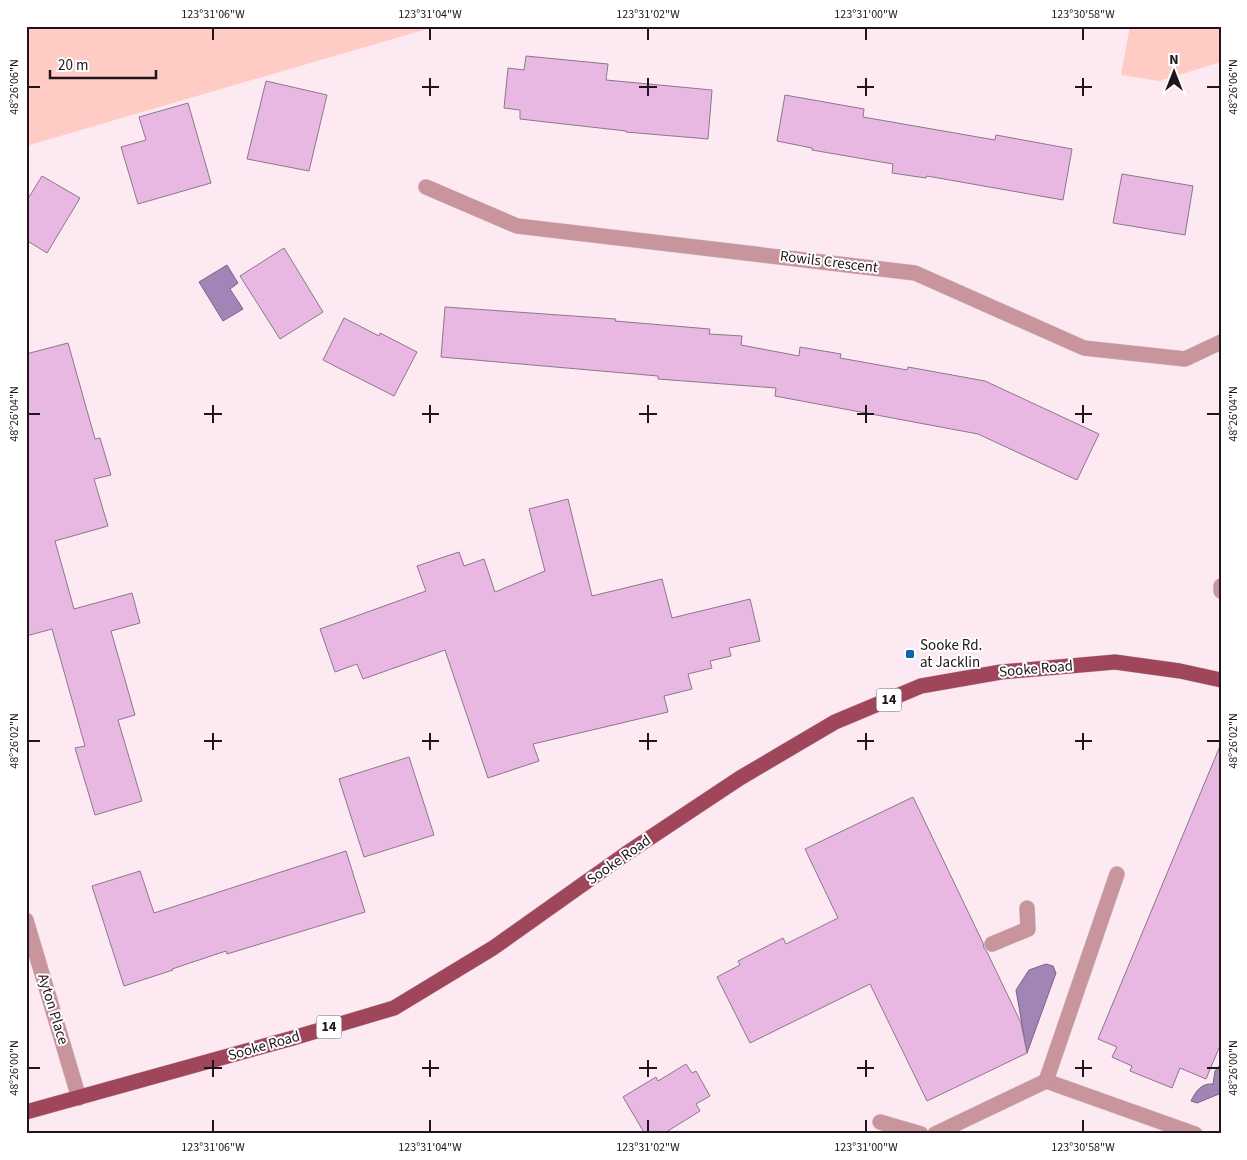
<svg xmlns="http://www.w3.org/2000/svg" width="1247" height="1160" font-family="'Source Sans 3',sans-serif">
  <style>
    .green { fill: #feccc5 }
    .water { fill: #a285b7; stroke: #7b6388 }
    .building { fill: #e8b8e3; stroke: #8c778a }
    .lines { fill: none; stroke-linecap: round; stroke-linejoin: round }
    .minor-casing { stroke: #d9c7cf; stroke-width: 16 }
    .major-casing { stroke: #d9c7cf; stroke-width: 16 }
    .minor { stroke: #c8959d; stroke-width: 15 }
    .major { stroke: #9f465a; stroke-width: 15 }
    .ticks { fill: none; stroke: #1f151a; stroke-width: 2 }
    .poi-dot { fill: #1163b1; stroke: #fff; stroke-width: 2 }
    .labels { text-anchor: middle; dominant-baseline: central; stroke-width: 4; stroke-linejoin: round; paint-order: stroke }
    .shield { fill: #fff; stroke: #625b5f; stroke-width: 1 }
    .shield-label { font-size: 14px; font-weight: bold; fill: #1f151a }
    .street-label { font-size: 15px; fill: #1f151a; stroke: #fff }
    .poi-label { font-size: 15px; fill: #1f151a; stroke: #fff; text-anchor: start }
    .neatline { fill: none; stroke: #1f151a; stroke-width: 2 }
    .ticks-label { font-size: 12px; text-anchor: middle; fill: #1f151a }
  </style>
  <rect width="100%" height="100%" fill="#fce9f1"/>
  <g class="green">
    <polygon points="26,26 437,26 26,146"/>
    <polygon points="1130,26 1221,26 1221,62 1159,81 1121,75"/>
  </g>
  <g class="water">
    <polygon points="227,265 238,283 230,289 243,309 223,321 199,282"/>
    <polygon points="1046,964 1053,966 1056,973 1027,1053 1016,990 1029,970"/>
    <path d="M 1221,1064 L 1221,1089 L 1219,1094 L 1197,1103 L 1191,1101 C 1196,1091 1201,1083 1213,1084 L 1215,1071 Z"/>
  </g>
  <g class="building">
    <polygon points="526,56 608,64 606,80 712,90 708,139 626,132 626,131 520,119 520,110 504,108 508,68 524,70"/>
    <polygon points="266,81 327,95 309,171 247,159"/>
    <polygon points="785,95 864,109 863,117 995,140 996,135 1072,149 1063,200 927,176 926,178 892,173 893,164 812,150 812,148 777,141"/>
    <polygon points="188,103 211,183 138,204 121,147 146,140 139,117"/>
    <polygon points="1122,174 1193,186 1185,235 1113,223"/>
    <polygon points="42,176 80,198 47,253 26,240 26,202"/>
    <polygon points="284,248 323,312 280,339 240,276"/>
    <polygon points="445,307 616,319 615,321 710,329 709,334 742,336 741,345 799,356 800,347 841,354 840,358 907,370 908,367 985,381 1099,434 1077,480 978,434 775,396 776,388 658,379 658,376 441,357"/>
    <polygon points="344,318 379,336 380,333 417,352 394,396 323,360"/>
    <polygon points="68,343 95,439 100,438 111,475 94,479 108,526 55,541 74,609 132,593 140,623 111,631 135,715 118,720 142,801 95,815 75,748 85,746 52,629 26,636 26,354"/>
    <polygon points="568,499 592,596 662,579 672,618 750,599 760,641 729,648 731,656 710,661 712,668 688,674 692,689 664,696 668,712 533,744 539,761 488,778 445,650 363,679 357,664 335,672 320,629 426,591 417,566 459,552 464,566 484,559 495,592 545,571 529,509"/>
    <polygon points="1220,746 1221,1043 1206,1079 1180,1068 1172,1088 1130,1071 1132,1066 1112,1057 1117,1047 1098,1039"/>
    <polygon points="409,757 434,835 364,857 339,779"/>
    <polygon points="913,797 983,943 984,948 987,952 1021,1023 1027,1053 927,1101 870,984 750,1043 717,977 740,965 738,961 783,938 786,944 838,918 805,849"/>
    <polygon points="346,851 365,912 227,954 226,951 172,969 173,970 124,986 92,886 140,871 154,913"/>
    <polygon points="686,1064 692,1073 696,1071 710,1096 696,1104 700,1111 663,1134 645,1134 623,1097 656,1077 658,1081"/>
  </g>
  <g class="lines">
    <g class="minor-casing">
      <g id="minor">
        <polyline points="426,187 517,226 915,273 1084,348 1185,359 1221,342"/>
        <polyline points="1221,586 1221,591"/>
        <polyline points="1117,874 1046,1081 1195,1134"/>
        <polyline points="26,920 79,1098"/>
        <polyline points="992,944 1028,929 1027,908"/>
        <polyline points="880,1122 921,1134"/>
        <polyline points="935,1134 1046,1081"/>
      </g>
    </g>
    <g class="major-casing">
      <polyline id="major" points="26,1112 293,1038 394,1008 493,948 627,853 740,778 835,722 921,686 1001,672 1115,662 1180,671 1221,680"/>
    </g>
    <use href="#minor" class="minor"/>
    <use href="#major" class="major"/>
  </g>
  <path class="ticks" d="M 213,28 L 213,40M 430,28 L 430,40M 648,28 L 648,40M 866,28 L 866,40M 1083,28 L 1083,40M 430,78 L 430,96M 648,78 L 648,96M 866,78 L 866,96M 1083,78 L 1083,96M 28,87 L 40,87M 422,87 L 439,87M 639,87 L 657,87M 857,87 L 874,87M 1075,87 L 1092,87M 1207,87 L 1220,87M 213,405 L 213,423M 430,405 L 430,423M 648,405 L 648,423M 866,405 L 866,423M 1083,405 L 1083,423M 28,414 L 40,414M 204,414 L 222,414M 422,414 L 439,414M 639,414 L 657,414M 857,414 L 874,414M 1075,414 L 1092,414M 1207,414 L 1220,414M 213,733 L 213,750M 430,733 L 430,750M 648,733 L 648,750M 866,733 L 866,750M 1083,733 L 1083,750M 28,741 L 40,741M 204,741 L 222,741M 422,741 L 439,741M 639,741 L 657,741M 857,741 L 874,741M 1075,741 L 1092,741M 1207,741 L 1220,741M 213,1060 L 213,1077M 430,1060 L 430,1077M 648,1060 L 648,1077M 866,1060 L 866,1077M 1083,1060 L 1083,1077M 28,1068 L 40,1068M 204,1068 L 222,1068M 422,1068 L 439,1068M 639,1068 L 657,1068M 857,1068 L 874,1068M 1075,1068 L 1092,1068M 1207,1068 L 1220,1068M 213,1120 L 213,1132M 430,1120 L 430,1132M 648,1120 L 648,1132M 866,1120 L 866,1132M 1083,1120 L 1083,1132"/>
  <rect class="poi-dot" x="905" y="649" width="10" height="10" rx="2.5"/>
  <g class="labels">
    <g class="shield">
      <rect x="876.5" y="688.5" width="25" height="23" rx="4"/>
      <rect x="316.5" y="1015.5" width="25" height="23" rx="4"/>
    </g>
    <g class="shield-label">
      <text x="889" y="700">14</text>
      <text x="329" y="1027">14</text>
    </g>
    <g class="street-label">
      <text transform="translate(829 262) rotate(7)">Rowils Crescent</text>
      <text transform="translate(1036 669) rotate(-5)">Sooke Road</text>
      <text transform="translate(619 860) rotate(-35)">Sooke Road</text>
      <text transform="translate(53 1009) rotate(73)">Ayton Place</text>
      <text transform="translate(264 1046) rotate(-16)">Sooke Road</text>
    </g>
    <g class="poi-label">
      <text x="920" y="645">Sooke Rd.<tspan x="920" dy="17">at Jacklin</tspan></text>
    </g>
  </g>
  <rect width="1247" height="1160" fill="none" stroke="#ffffff" stroke-width="55"/>
  <g transform="translate(1174 72)" stroke="#ffffff" stroke-width="4" paint-order="stroke">
  <path d="M0-4L9 19L0 12L-9 19Z" fill="#1f151a"/>
  <text y="-8" font-size="14" font-weight="bold" text-anchor="middle" fill="#1f151a">N</text>
  </g>
  <path d="M50 70v8h106v-8" fill="none" stroke="#1f151a" stroke-width="2.5"/>
  <text x="58" y="70" font-size="15" fill="#1f151a" stroke="#ffffff" stroke-width="4" paint-order="stroke">20 m</text>
  <rect x="28" y="28" width="1192" height="1104" class="neatline"/>
  <g class="ticks-label">
    <text x="213" y="18">123°31'06"W</text>
    <text x="430" y="18">123°31'04"W</text>
    <text x="648" y="18">123°31'02"W</text>
    <text x="866" y="18">123°31'00"W</text>
    <text x="1083" y="18">123°30'58"W</text>
    <text transform="translate(14 87) rotate(-90)" y="4">48°26'06"N</text>
    <text transform="translate(1233 87) rotate(-90)" y="4">48°26'06"N</text>
    <text transform="translate(14 414) rotate(-90)" y="4">48°26'04"N</text>
    <text transform="translate(1233 414) rotate(-90)" y="4">48°26'04"N</text>
    <text transform="translate(14 741) rotate(-90)" y="4">48°26'02"N</text>
    <text transform="translate(1233 741) rotate(-90)" y="4">48°26'02"N</text>
    <text transform="translate(14 1068) rotate(-90)" y="4">48°26'00"N</text>
    <text transform="translate(1233 1068) rotate(-90)" y="4">48°26'00"N</text>
    <text x="213" y="1151">123°31'06"W</text>
    <text x="430" y="1151">123°31'04"W</text>
    <text x="648" y="1151">123°31'02"W</text>
    <text x="866" y="1151">123°31'00"W</text>
    <text x="1083" y="1151">123°30'58"W</text>
  </g>
</svg>
